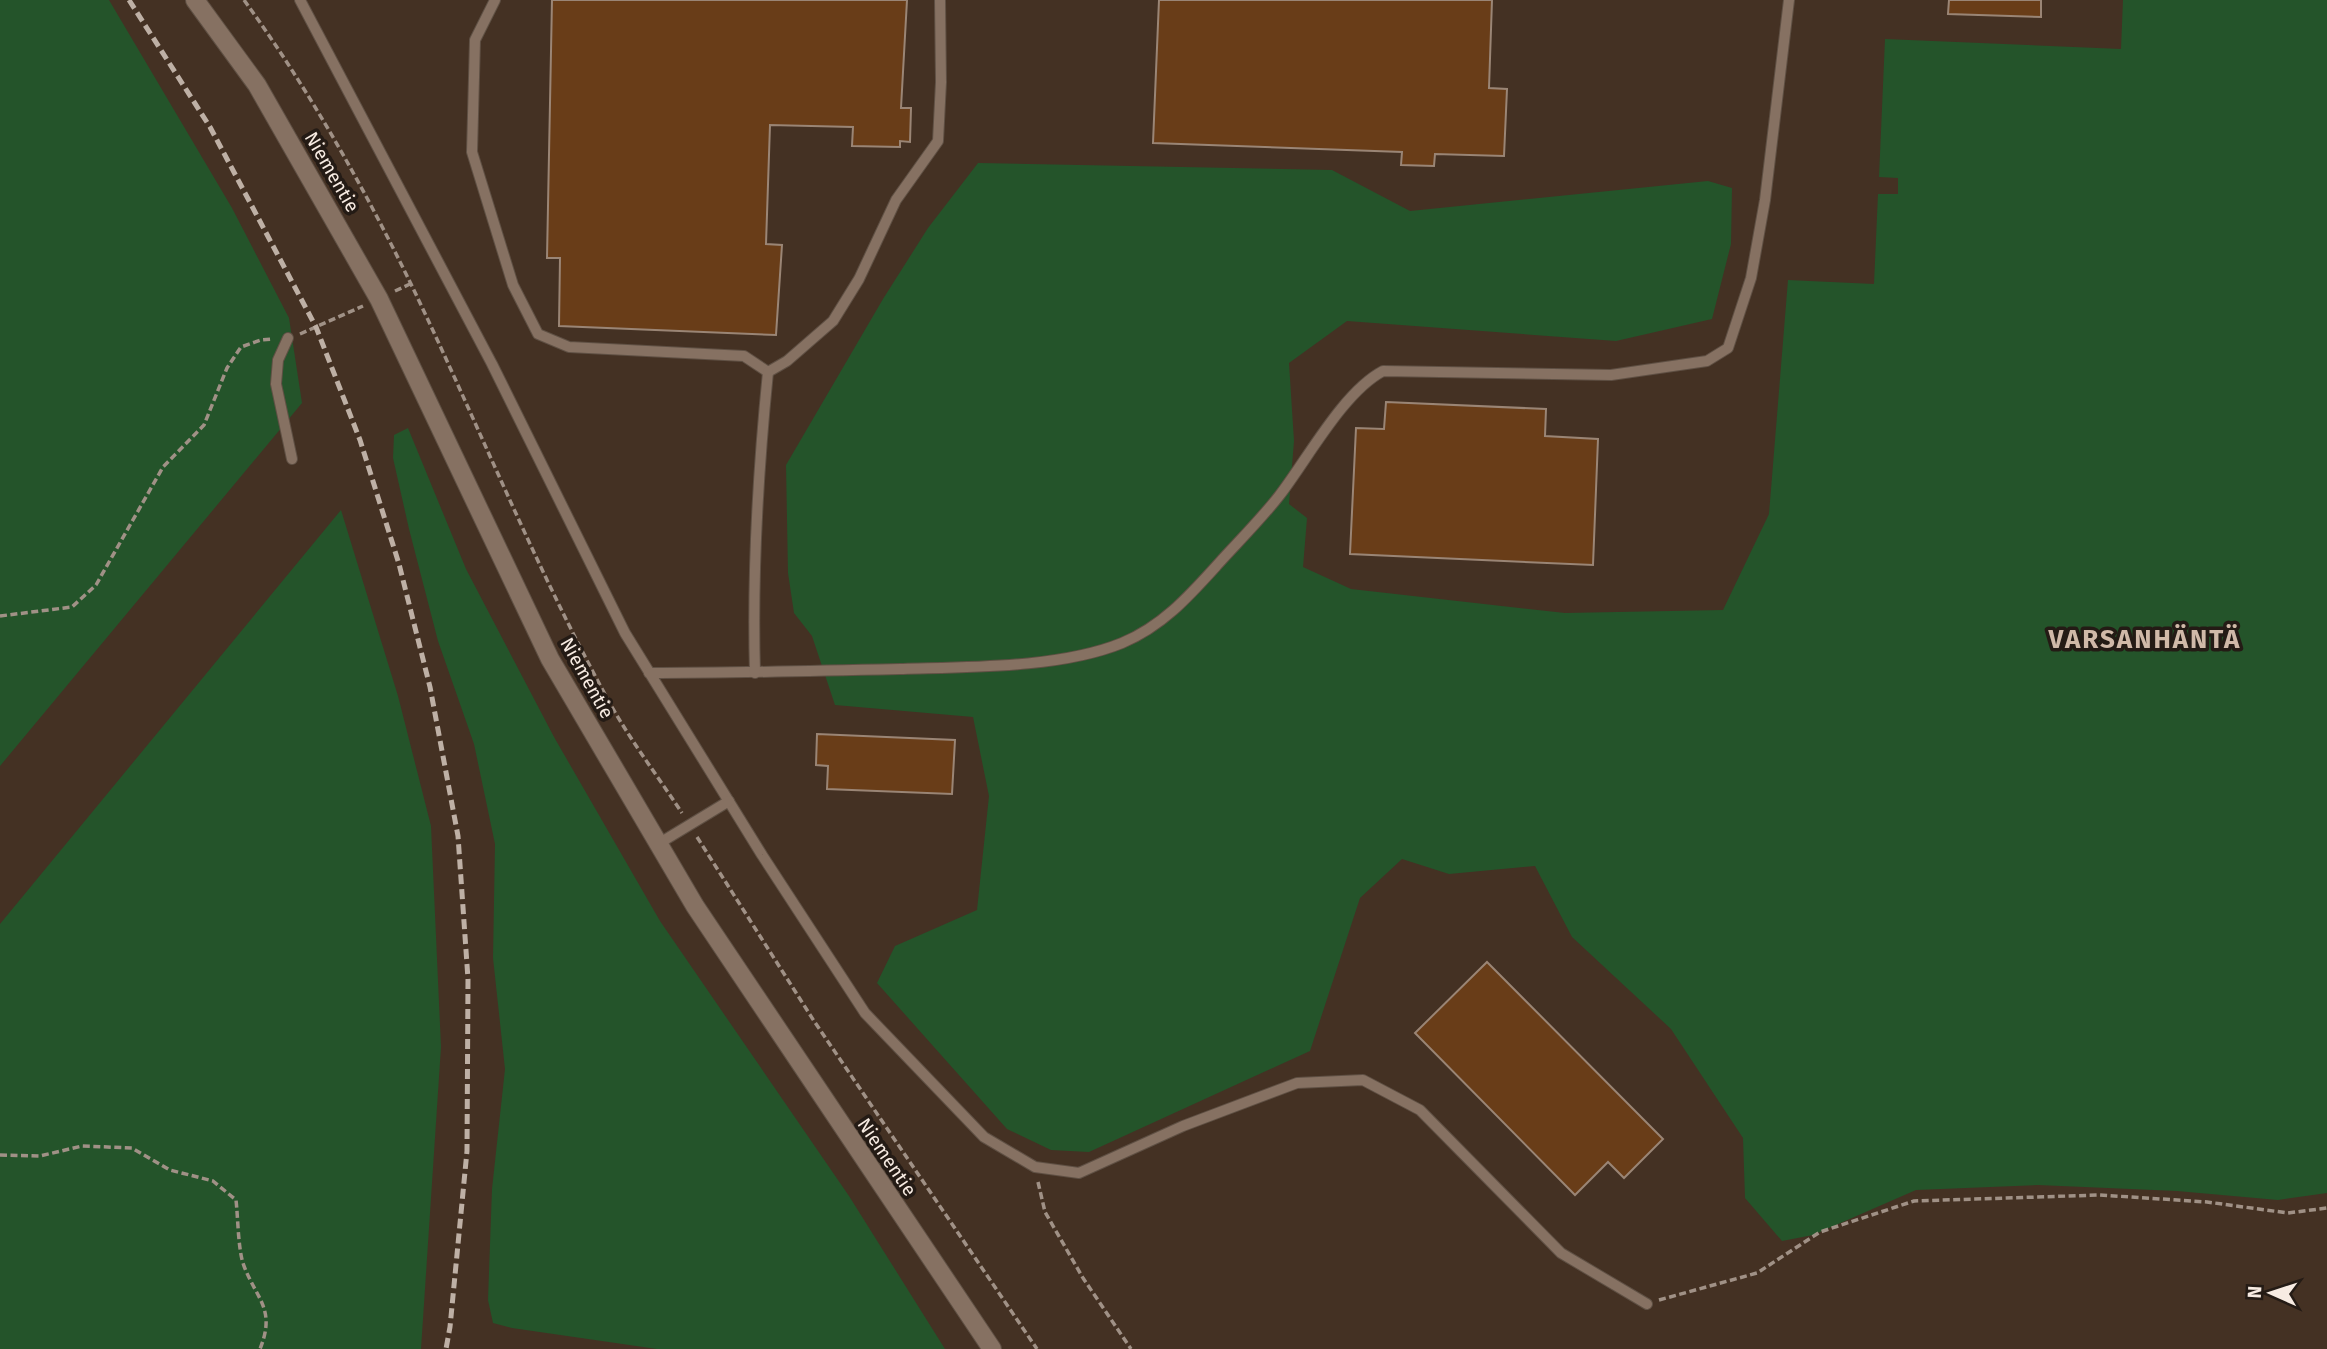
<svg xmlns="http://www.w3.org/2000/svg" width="2327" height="1349" font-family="'Fira Sans',sans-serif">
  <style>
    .green { fill: #24542a }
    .building { fill: #693d18; stroke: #9a8575; stroke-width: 2 }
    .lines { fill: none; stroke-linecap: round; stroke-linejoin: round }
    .lane-casing { stroke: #5f5044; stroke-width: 12 }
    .secondary-casing { stroke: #5f5044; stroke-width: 20 }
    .path { stroke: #a09186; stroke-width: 3.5; stroke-dasharray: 7 3.5; stroke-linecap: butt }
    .lane { stroke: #867162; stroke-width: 10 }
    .secondary { stroke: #867162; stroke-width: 18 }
    .rail { stroke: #beb0a5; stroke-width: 5; stroke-dasharray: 10 5; stroke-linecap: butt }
    .labels { text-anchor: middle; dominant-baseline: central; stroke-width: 7; stroke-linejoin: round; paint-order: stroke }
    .street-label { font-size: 19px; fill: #f7ebe2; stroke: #241b15 }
    .district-label { font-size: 26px; font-weight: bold; letter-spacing: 2px; fill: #d0b9a8; stroke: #241b15 }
  </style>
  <rect width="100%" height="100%" fill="#443123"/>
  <g class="green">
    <polygon points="0,0 109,0 232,208 289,318 302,403 0,766"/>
    <polygon points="2123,0 2327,0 2327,1193 2278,1200 2177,1191 2038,1185 1916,1190 1813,1235 1782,1241 1745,1198 1743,1138 1671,1029 1572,937 1535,866 1449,874 1402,859 1360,898 1310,1051 1089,1152 1051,1150 1007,1129 877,983 895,946 977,910 989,796 973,717 835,705 812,636 794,613 788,573 786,465 883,299 928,228 978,163 1332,170 1410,211 1708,181 1732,188 1731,244 1712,319 1616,341 1347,321 1289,363 1294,441 1289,504 1307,518 1303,567 1351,589 1565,613 1723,610 1769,514 1788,280 1874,284 1878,194 1898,194 1898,178 1879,177 1885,39 2121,49"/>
    <polygon points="408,428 466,569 554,737 660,921 849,1196 945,1349 657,1349 512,1328 493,1323 488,1300 492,1189 505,1069 493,958 495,844 474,744 438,641 409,529 393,458 394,435"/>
    <polygon points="341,510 398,696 431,826 441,1047 421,1349 0,1349 0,924"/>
  </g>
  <g class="building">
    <polygon points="552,0 907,0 901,108 911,108 910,142 900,141 900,147 852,146 853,127 770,125 766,244 782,245 776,335 559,326 560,258 547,258"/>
    <polygon points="1159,0 1492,0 1489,88 1507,89 1504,156 1435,154 1434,166 1401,165 1402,152 1153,143"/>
    <polygon points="1949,0 2041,0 2041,17 1948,14"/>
    <polygon points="1386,402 1546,409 1545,436 1598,439 1593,565 1350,554 1356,428 1384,429"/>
    <polygon points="817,734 955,740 952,794 827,789 828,766 816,765"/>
    <polygon points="1487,962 1663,1139 1624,1178 1608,1162 1575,1195 1415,1033"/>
  </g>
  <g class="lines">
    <g class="lane-casing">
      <g id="lane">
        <polyline points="300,0 492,364 625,633 762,855 865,1013 984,1137 1035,1167 1079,1173 1183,1126 1297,1083 1363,1080 1420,1110 1561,1253 1647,1304"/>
        <polyline points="495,0 475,40 472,152 513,285 538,334 569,347 744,356 768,372"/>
        <polyline points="288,338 278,360 276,384 292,459"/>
        <polyline points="768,372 787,361 833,321 859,279 896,200 938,141 941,82 940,0"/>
        <path d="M 649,673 C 734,673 818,671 903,669 C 969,667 1061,668 1122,643 C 1163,626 1190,595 1219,563 C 1239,541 1261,519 1279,496 C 1307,460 1343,392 1383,371 L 1611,375 L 1707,361 L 1728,348 L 1751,278 L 1765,200 L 1789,0"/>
        <path d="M 755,673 C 752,572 758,472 768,372"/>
        <polyline points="658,844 729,801"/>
      </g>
    </g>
    <g class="secondary-casing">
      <polyline id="secondary" points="195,0 257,85 379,299 550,659 695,906 992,1349"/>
    </g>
    <g class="path">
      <path d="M 244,0 C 308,88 362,184 410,282 C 478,423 536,570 612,707 C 633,744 659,778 682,813"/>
      <polyline points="395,291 410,284"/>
      <polyline points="300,334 363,306"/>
      <polyline points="0,616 72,607 96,585 163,467 204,425 227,368 241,347 261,340 272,339"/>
      <polyline points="697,837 814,1021 1037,1349"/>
      <path d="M 0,1155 L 40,1156 L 82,1146 L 132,1148 L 170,1170 L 213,1181 L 236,1200 C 238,1217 238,1251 244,1266 C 257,1300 276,1309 260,1349"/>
      <polyline points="1038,1182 1045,1212 1083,1278 1131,1349"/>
      <polyline points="1659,1300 1757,1273 1820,1232 1914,1201 2100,1195 2207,1202 2288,1213 2327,1208"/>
    </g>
    <use href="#lane" class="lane"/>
    <use href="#secondary" class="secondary"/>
    <polyline class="rail" points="129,0 210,127 316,327 360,440 399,564 430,687 458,836 468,979 467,1151 450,1327 446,1349"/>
  </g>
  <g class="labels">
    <g class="street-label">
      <text transform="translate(332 172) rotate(60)">Niementie</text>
      <text transform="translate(587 678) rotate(61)">Niementie</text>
      <text transform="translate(887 1157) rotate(56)">Niementie</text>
    </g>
    <g class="district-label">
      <text x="2145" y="639">VARSANHÄNTÄ</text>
    </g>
  </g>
  <g transform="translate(2271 1293) rotate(273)" stroke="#241b15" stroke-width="5" paint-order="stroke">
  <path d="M0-5L12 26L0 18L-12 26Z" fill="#f7ebe2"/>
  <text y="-10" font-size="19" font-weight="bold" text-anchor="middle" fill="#f7ebe2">N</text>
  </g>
</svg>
